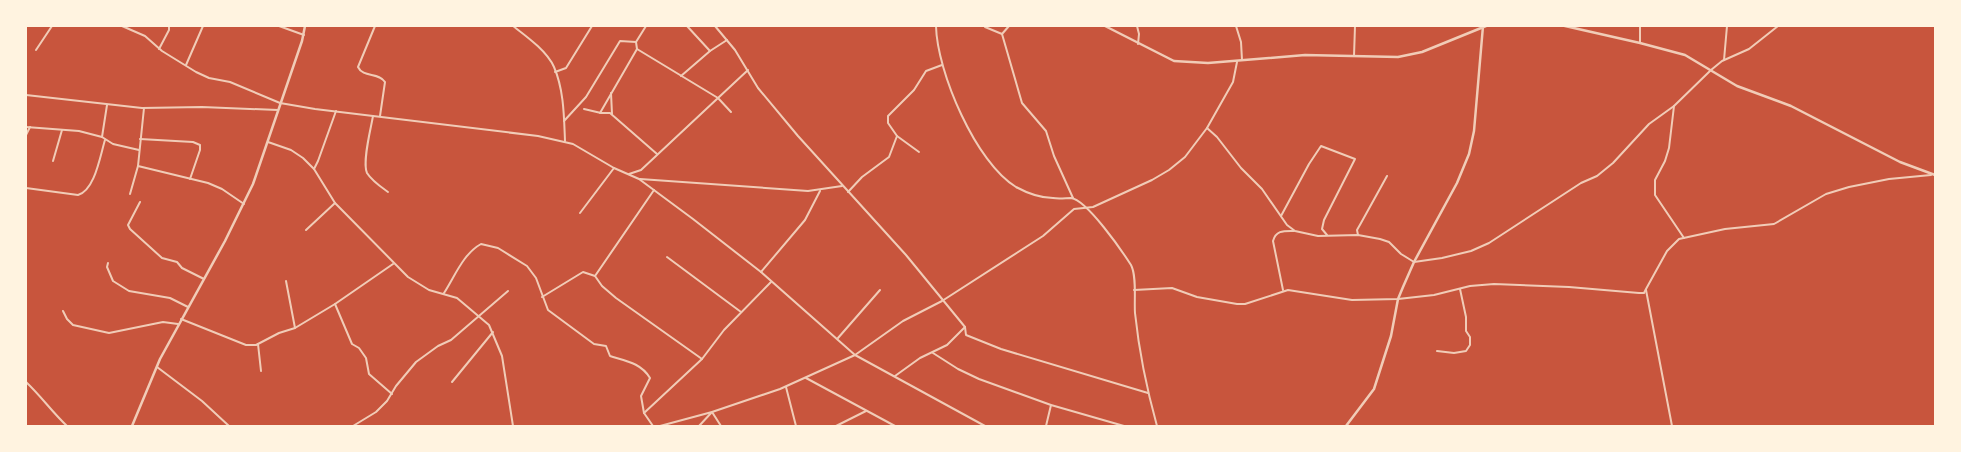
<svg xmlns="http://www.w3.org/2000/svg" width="1961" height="452" font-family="'Sofia Sans Condensed',sans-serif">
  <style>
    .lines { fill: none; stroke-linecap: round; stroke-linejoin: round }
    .minor { stroke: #f1ccb7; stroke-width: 2 }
    .tertiary { stroke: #f1ccb7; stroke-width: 2.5 }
  </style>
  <rect width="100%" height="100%" fill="#c8553d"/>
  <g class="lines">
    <g class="minor">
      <polyline points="122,26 145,36 162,51 196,72 209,78 230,82 280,103 315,109 538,136 573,144 614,168 639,179 693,219 761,272 855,355 985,426"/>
      <polyline points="279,26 304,35"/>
      <path d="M 375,26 L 358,67 C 363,78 379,72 385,82 L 380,116"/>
      <path d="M 513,26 C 526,36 547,51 554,67 C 564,90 564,117 565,141"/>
      <polyline points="687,26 710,51"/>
      <polyline points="715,26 735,50 758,88 798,136 906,255 965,327 966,335 1001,349 1148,393"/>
      <path d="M 936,26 C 937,72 976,163 1016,187 C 1027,193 1040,198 1053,198 C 1059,199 1066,198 1071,198 C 1087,200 1122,251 1131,265 C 1137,276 1134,301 1135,313 C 1139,351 1147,390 1157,426"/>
      <polyline points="1137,26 1139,34 1138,44"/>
      <polyline points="1236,26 1241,42 1242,60"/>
      <polyline points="985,27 1002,34 1022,103 1046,131 1054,156 1073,198"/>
      <polyline points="1002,34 1009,26"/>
      <polyline points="636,42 646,26"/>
      <polyline points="1640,43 1640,26"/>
      <polyline points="159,49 169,30 169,26"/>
      <polyline points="36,50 52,26"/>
      <polyline points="1354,56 1355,26"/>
      <polyline points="1724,60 1727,26"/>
      <polyline points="186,65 203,26"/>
      <polyline points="555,72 566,68 592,26"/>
      <polyline points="681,76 710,51 727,40"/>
      <polyline points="611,93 612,114"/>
      <polyline points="26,95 142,108 202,107 278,110"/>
      <polyline points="1674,106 1669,148 1665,161 1655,180 1655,195 1684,238"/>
      <polyline points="584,109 601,113 610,113 657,154"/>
      <polyline points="731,112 718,98 748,70"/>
      <path d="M 373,116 C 371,128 362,162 367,173 C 372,181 381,187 388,192"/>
      <polyline points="564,121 586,97 620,41 636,42 637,49 600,113"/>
      <polyline points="26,127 79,131 102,137 113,144 139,150"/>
      <polyline points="1207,128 1217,137 1241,168 1262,189 1287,225 1295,231 1318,236 1358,235 1380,239 1389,242 1401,254 1414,262 1442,258 1471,251 1489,243 1581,183 1597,176 1613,163 1649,124 1674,106 1711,70 1722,61 1749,49 1778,26"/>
      <polyline points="26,135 30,127"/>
      <polyline points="897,136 919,152"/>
      <polyline points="102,137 107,105"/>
      <polyline points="140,139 193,142 200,145 200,150 190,179"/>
      <polyline points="268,142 291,150 303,158 314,169 335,203 408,277 429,290 457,298 489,325 502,356 513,426"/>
      <polyline points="53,161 62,130"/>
      <polyline points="138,166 208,183 222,189 244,204"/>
      <polyline points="314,169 318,161 336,111"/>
      <polyline points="629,174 641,170 718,98 637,49"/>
      <polyline points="640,179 808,191 842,186"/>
      <path d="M 26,188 L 78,195 C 95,190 100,156 105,140"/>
      <polyline points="654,190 595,276 602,286 616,298 702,359"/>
      <polyline points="848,192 862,177 889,157 897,136 888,123 888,116 914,90 926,71 942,65"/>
      <polyline points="130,194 138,166 144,108"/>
      <polyline points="140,202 128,225 130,229 162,258 177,262 182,268 204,279"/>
      <polyline points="580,213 614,168"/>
      <polyline points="1281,216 1309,164 1321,146 1355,159 1324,220 1322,229 1327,235"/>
      <polyline points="306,230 335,203"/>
      <polyline points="1358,235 1357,230 1361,223 1387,176"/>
      <polyline points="667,257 741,312"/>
      <polyline points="108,263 107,267 113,281 129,291 170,298 188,307"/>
      <polyline points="761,272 805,220 820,191"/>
      <polyline points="286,281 295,328"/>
      <polyline points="1134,290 1172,288 1197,297 1237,304 1245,304 1288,290 1352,300 1398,299 1434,295 1470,286 1494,284 1569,287 1639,293 1644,293 1646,289 1667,251 1679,239 1725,229 1774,224 1826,194 1849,187 1889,179 1931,175"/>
      <path d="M 1283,290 L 1273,241 C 1276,230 1284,231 1294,231"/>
      <polyline points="1646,290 1672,426"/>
      <path d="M 444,293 C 455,276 463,254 481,244 L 498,248 L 527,266 L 536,278 L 548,310 L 594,344 L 606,346 L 610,356 C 626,361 641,363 650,378 L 641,396 L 644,413 L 653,426"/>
      <polyline points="542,297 583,272 595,276"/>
      <polyline points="335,304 352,344 359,348 366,358 369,374 392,394"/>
      <polyline points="63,311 67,319 73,325 109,333 163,322 178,324"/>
      <polyline points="181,319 246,345 256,345 279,333 295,328 335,304 393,264"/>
      <polyline points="838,338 880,290"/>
      <polyline points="258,344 261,371"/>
      <polyline points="1437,351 1454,353 1466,351 1470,345 1470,337 1466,331 1466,317 1460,289"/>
      <polyline points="933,353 958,369 979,379 1051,405 1124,426"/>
      <polyline points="157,367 202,401 229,426"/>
      <polyline points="895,376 920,358 947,345 965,327"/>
      <polyline points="806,378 895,426"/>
      <path d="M 26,382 C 41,396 52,412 67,426"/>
      <polyline points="452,382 493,332"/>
      <polyline points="786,387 796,426"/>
      <polyline points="644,413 702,359 724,330 771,282"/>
      <polyline points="353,426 376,412 387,401 396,386 416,362 438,346 451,340 508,291"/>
      <polyline points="660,426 712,412 780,389 855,355 903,321 942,301 1043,236 1074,209 1093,207 1152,180 1169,170 1185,157 1207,128 1233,82 1237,62"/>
      <polyline points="699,426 712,412 721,426"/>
      <polyline points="836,426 866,411"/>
      <polyline points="1046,426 1051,405"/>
    </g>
    <g class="tertiary">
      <polyline points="1105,26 1174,61 1208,63 1305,55 1398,57 1422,52 1486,26"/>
      <polyline points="1565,26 1640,43 1685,55 1737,86 1791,106 1900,162 1935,175"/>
      <polyline points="132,426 160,359 225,241 253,184 302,41 305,26"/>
      <polyline points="1346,426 1374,389 1391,336 1398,299 1403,287 1414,262 1457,183 1469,154 1474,131 1483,26"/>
    </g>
  </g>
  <rect width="1961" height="452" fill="none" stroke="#fff3e0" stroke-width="54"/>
</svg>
